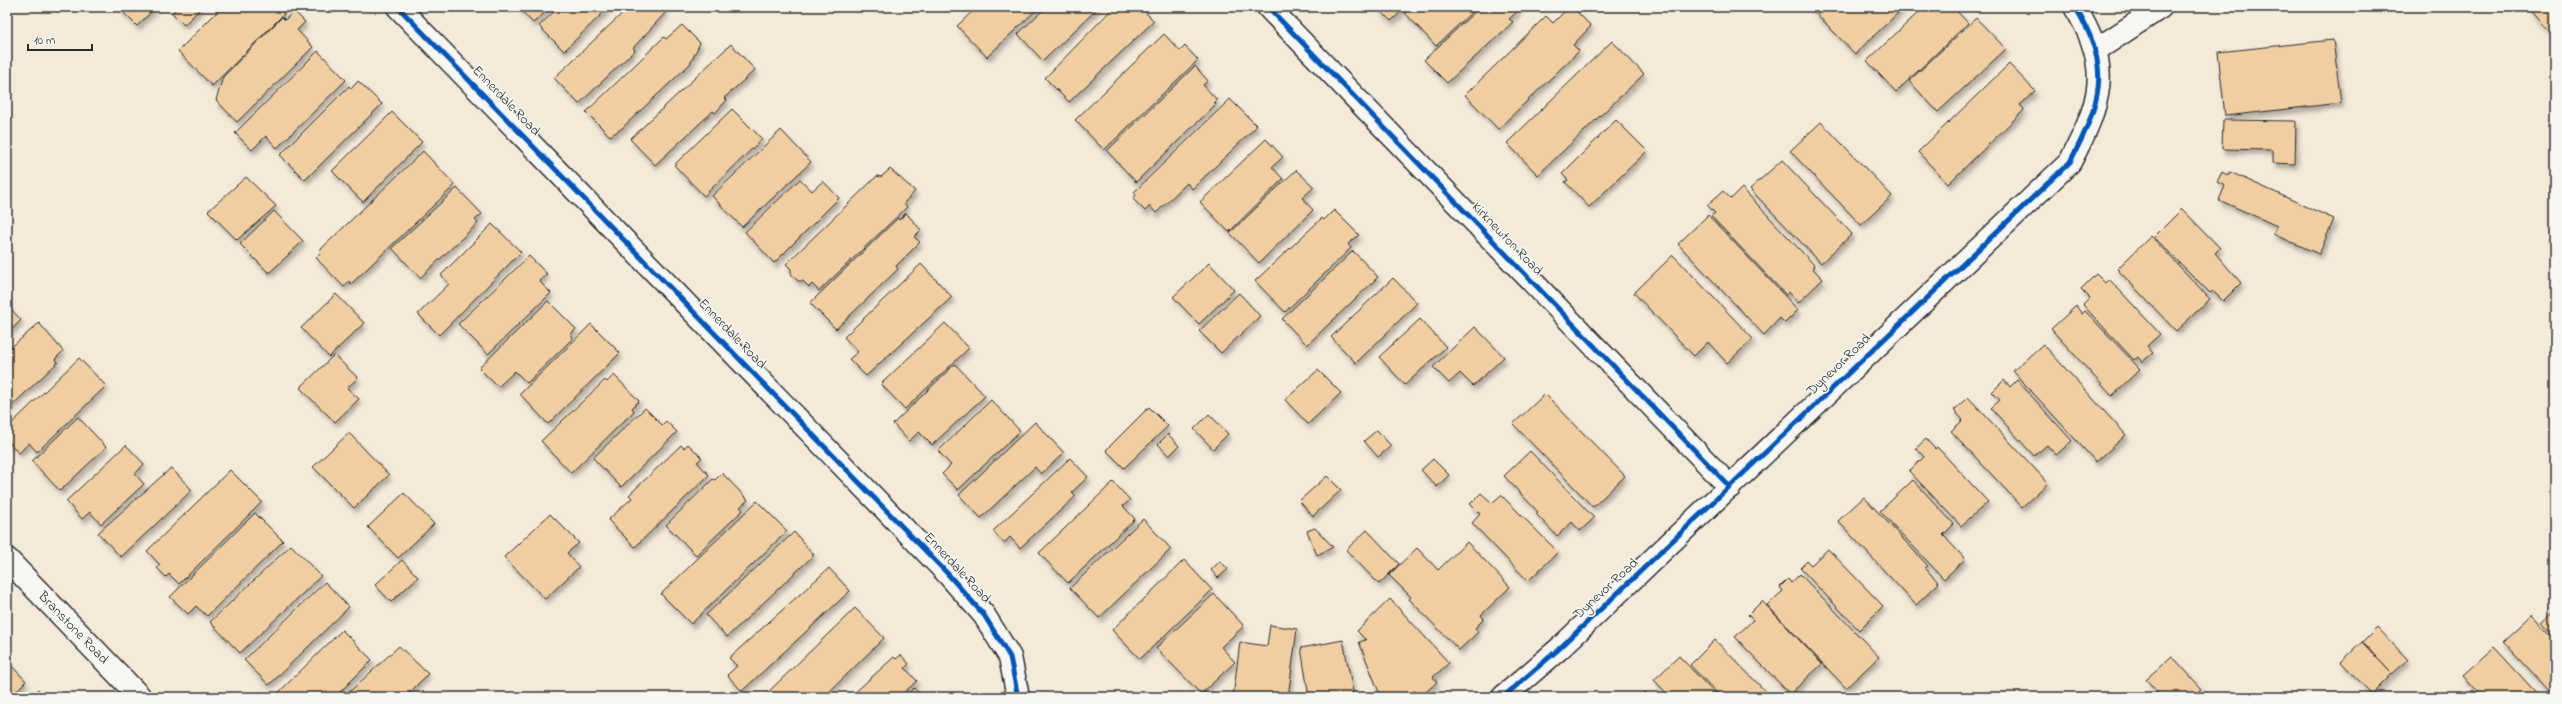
<svg xmlns="http://www.w3.org/2000/svg" width="2562" height="704" font-family="'Indie Flower',sans-serif">
  <style>
    .building { fill: #f0cea1; stroke: #2b2b2b; filter: url(#shadow) }
    .lines { fill: none; stroke-linecap: round; stroke-linejoin: round }
    .service-casing { stroke: #2b2b2b; stroke-width: 25 }
    .minor-casing { stroke: #2b2b2b; stroke-width: 25 }
    .service { stroke: #f6f6f2; stroke-width: 22 }
    .minor { stroke: #f6f6f2; stroke-width: 22 }
    .cycleway-casing { stroke: #f6f6f2; stroke-width: 8 }
    .cycleway { stroke: #0057b8; stroke-width: 5 }
    .labels { text-anchor: middle; dominant-baseline: central; stroke-width: 3.5; stroke-linejoin: round; paint-order: stroke }
    .street-label { font-size: 14px; fill: #2b2b2b; stroke: #f6f6f2 }
  </style>
  <defs>
    <filter id="shadow"><feDropShadow dx="2.5" dy="4.5" stdDeviation="2" flood-color="#0004"/></filter>
  </defs>
  <rect width="100%" height="100%" fill="#f4eada"/>
  <filter id="ink" filterUnits="userSpaceOnUse"><feTurbulence type="fractalNoise" baseFrequency=".025" numOctaves="2"/><feDisplacementMap in="SourceGraphic" scale="8" xChannelSelector="R" yChannelSelector="G"/><feConvolveMatrix kernelMatrix="1 2 1 2 8 2 1 2 1" color-interpolation-filters="sRGB"/></filter>
  <g filter="url(#ink)">
    <g class="building">
      <polygon points="118,7 156,7 137,26"/>
      <polygon points="178,7 202,7 184,25 172,13"/>
      <polygon points="222,7 286,7 282,12 284,14 212,86 178,51"/>
      <polygon points="518,7 551,7 533,23"/>
      <polygon points="559,7 609,7 564,51 539,26"/>
      <polygon points="629,7 661,7 666,12 633,48 635,50 579,104 554,78"/>
      <polygon points="977,7 1039,7 987,57 957,26"/>
      <polygon points="1046,7 1099,7 1043,61 1018,34"/>
      <polygon points="1114,7 1140,7 1154,21 1069,102 1045,78"/>
      <polygon points="1377,7 1406,7 1391,21"/>
      <polygon points="1411,7 1477,7 1436,46 1405,13"/>
      <polygon points="1480,7 1520,9 1509,19 1513,22 1447,83 1424,60"/>
      <polygon points="1569,7 1572,7 1591,26 1573,45 1579,51 1498,129 1465,95 1546,16 1553,23"/>
      <polygon points="1810,7 1904,7 1855,54"/>
      <polygon points="1924,7 1953,7 1968,23 1896,92 1867,61"/>
      <polygon points="2528,7 2555,7 2555,38"/>
      <polygon points="294,11 305,22 297,30 313,47 237,122 216,100 223,77 282,17 285,20"/>
      <polygon points="1976,18 2006,49 1938,112 1909,81"/>
      <polygon points="682,25 700,43 690,64 621,129 610,136 586,112 664,37 666,39"/>
      <polygon points="1164,34 1180,51 1185,46 1198,60 1104,150 1075,120"/>
      <polygon points="2333,40 2341,103 2225,116 2218,52"/>
      <polygon points="1612,41 1644,74 1538,175 1507,143"/>
      <polygon points="731,44 755,70 724,98 727,100 715,113 713,111 655,165 630,139"/>
      <polygon points="318,51 346,80 277,148 266,136 252,150 235,133"/>
      <polygon points="2009,64 2035,91 2020,105 2024,110 1948,184 1918,152"/>
      <polygon points="1195,66 1208,81 1203,85 1217,100 1214,102 1216,104 1136,182 1107,151"/>
      <polygon points="358,81 382,104 305,180 280,155 349,86 351,89"/>
      <polygon points="1230,99 1257,126 1192,189 1187,183 1156,213 1150,206 1145,211 1133,199 1136,195 1134,192"/>
      <polygon points="732,109 762,139 704,196 674,165"/>
      <polygon points="392,112 422,142 363,202 332,171"/>
      <polygon points="1616,120 1647,151 1589,207 1565,182 1568,180 1562,174"/>
      <polygon points="2223,120 2296,121 2295,164 2273,163 2273,150 2222,149"/>
      <polygon points="1821,122 1892,196 1861,225 1790,151"/>
      <polygon points="781,130 811,162 742,227 712,196"/>
      <polygon points="1266,139 1283,157 1272,167 1283,179 1229,232 1200,202"/>
      <polygon points="423,151 455,185 351,284 349,281 344,287 316,258 321,253 319,251"/>
      <polygon points="1782,160 1852,234 1821,263 1750,189"/>
      <polygon points="890,169 915,191 904,203 907,207 819,291 812,284 809,287 803,281 798,281 791,274 791,269 786,264 877,176 881,177"/>
      <polygon points="1296,170 1314,187 1302,198 1313,210 1259,263 1230,233"/>
      <polygon points="2222,172 2229,175 2230,172 2334,219 2319,254 2273,234 2277,226 2219,200 2225,186 2217,182"/>
      <polygon points="246,177 276,206 237,240 208,211"/>
      <polygon points="800,179 812,191 823,181 839,198 774,263 745,232"/>
      <polygon points="457,188 482,214 475,220 478,223 420,278 392,248"/>
      <polygon points="1742,188 1815,266 1813,269 1823,279 1798,303 1789,292 1786,295 1711,216 1715,213 1707,205 1723,191 1731,199"/>
      <polygon points="2182,209 2220,248 2215,253 2241,283 2223,301 2213,291 2210,293 2154,237"/>
      <polygon points="1334,210 1359,235 1348,244 1351,248 1285,312 1255,281 1322,218 1324,220"/>
      <polygon points="274,211 303,241 269,273 240,244"/>
      <polygon points="906,213 921,230 914,237 920,242 896,266 898,269 836,329 810,303 898,218 899,220"/>
      <polygon points="1708,215 1798,310 1785,323 1780,318 1764,335 1678,244"/>
      <polygon points="492,224 521,252 439,335 418,314 449,284 441,275"/>
      <polygon points="2151,236 2210,299 2176,331 2117,269"/>
      <polygon points="1353,251 1378,277 1307,345 1282,319"/>
      <polygon points="1673,255 1753,339 1727,363 1708,342 1694,356 1634,293"/>
      <polygon points="529,256 547,274 539,281 551,293 488,354 458,324"/>
      <polygon points="1209,263 1234,290 1199,324 1173,297"/>
      <polygon points="921,264 952,297 866,376 849,359 858,352 844,337"/>
      <polygon points="2096,274 2105,283 2109,279 2160,334 2147,346 2153,353 2142,362 2138,357 2134,360 2083,305 2090,298 2081,289"/>
      <polygon points="1393,278 1417,303 1356,363 1331,337"/>
      <polygon points="1239,293 1260,316 1221,353 1199,331"/>
      <polygon points="336,294 364,323 329,357 301,328"/>
      <polygon points="548,301 576,329 571,334 573,338 527,383 515,371 498,387 479,368"/>
      <polygon points="7,305 21,320 7,334"/>
      <polygon points="2076,306 2082,314 2085,311 2140,369 2112,396 2051,329"/>
      <polygon points="1420,319 1446,347 1405,385 1379,357"/>
      <polygon points="39,323 63,351 55,359 58,362 7,410 7,351"/>
      <polygon points="945,323 969,348 905,409 881,384"/>
      <polygon points="591,324 620,353 548,424 520,394"/>
      <polygon points="1475,327 1504,357 1473,386 1460,373 1449,383 1433,367"/>
      <polygon points="2043,344 2126,435 2096,462 2013,371"/>
      <polygon points="334,355 358,378 347,388 359,399 335,422 300,388"/>
      <polygon points="79,358 106,386 37,452 29,443 19,453 7,440 7,428"/>
      <polygon points="955,364 985,396 932,445 919,432 909,441 893,424"/>
      <polygon points="1318,370 1341,393 1308,424 1285,400"/>
      <polygon points="614,375 639,401 632,408 634,411 571,473 541,441 605,380 607,382"/>
      <polygon points="2004,380 2010,387 2017,380 2072,441 2056,455 2047,445 2034,456 1991,408 2000,400 1992,392"/>
      <polygon points="1545,394 1625,476 1593,507 1513,424"/>
      <polygon points="1968,397 2048,483 2022,507 1951,431 1963,420 1954,410"/>
      <polygon points="991,400 1020,431 958,490 942,474 951,465 938,451"/>
      <polygon points="1149,407 1168,426 1124,468 1106,450"/>
      <polygon points="645,408 662,425 666,421 677,432 621,487 593,458"/>
      <polygon points="1209,414 1228,434 1213,449 1194,429"/>
      <polygon points="78,417 106,447 60,491 32,461"/>
      <polygon points="1035,422 1064,453 1041,474 1035,467 981,518 959,495"/>
      <polygon points="1377,430 1391,446 1378,457 1364,441"/>
      <polygon points="349,433 389,475 354,508 313,467"/>
      <polygon points="1168,434 1179,446 1169,456 1158,444"/>
      <polygon points="1926,439 1935,449 1937,447 1988,502 1961,526 1909,471 1924,457 1916,448"/>
      <polygon points="688,444 702,458 697,462 709,475 635,547 608,520 632,498 629,495 681,445 684,448"/>
      <polygon points="126,445 144,464 135,474 144,484 101,524 90,512 82,519 66,501"/>
      <polygon points="1530,451 1594,518 1580,531 1572,522 1557,536 1536,514 1538,512 1504,476"/>
      <polygon points="1070,458 1088,477 1072,492 1076,496 1020,548 1010,537 1004,543 993,531"/>
      <polygon points="1433,459 1449,475 1437,487 1421,470"/>
      <polygon points="171,468 192,490 121,557 98,533"/>
      <polygon points="230,470 262,502 179,584 169,574 166,577 157,568 160,565 147,551"/>
      <polygon points="722,473 748,500 740,507 743,510 696,555 666,525 713,479 715,480"/>
      <polygon points="1327,476 1341,490 1313,516 1299,501"/>
      <polygon points="1913,480 1954,524 1943,535 1965,559 1944,579 1880,511"/>
      <polygon points="1113,482 1130,500 1123,506 1135,519 1068,583 1039,553"/>
      <polygon points="404,493 434,524 398,558 368,527"/>
      <polygon points="1481,493 1492,503 1501,495 1558,552 1528,581 1472,523 1480,514 1470,504"/>
      <polygon points="1864,497 1928,566 1925,568 1939,583 1916,605 1838,521"/>
      <polygon points="757,501 787,531 691,624 661,594"/>
      <polygon points="255,513 283,541 207,616 196,606 188,614 170,597"/>
      <polygon points="550,514 579,543 567,553 579,567 545,599 504,557"/>
      <polygon points="1143,519 1171,549 1099,618 1070,588"/>
      <polygon points="1315,528 1333,547 1317,555 1307,531"/>
      <polygon points="1367,530 1399,564 1379,584 1346,550"/>
      <polygon points="794,532 814,555 727,637 706,615"/>
      <polygon points="1467,542 1510,587 1481,615 1484,619 1475,628 1478,632 1459,650 1409,599 1411,597 1389,575 1417,548 1438,570"/>
      <polygon points="291,545 321,576 240,653 210,622"/>
      <polygon points="1828,549 1883,606 1859,630 1800,568 1807,561 1811,565"/>
      <polygon points="402,560 418,577 391,602 375,585"/>
      <polygon points="1184,560 1212,590 1140,659 1112,630"/>
      <polygon points="1220,561 1228,569 1218,578 1211,570"/>
      <polygon points="829,568 850,591 742,691 727,675 737,666 729,658"/>
      <polygon points="1800,574 1879,657 1846,688 1767,605 1783,591 1780,587 1788,579 1791,583"/>
      <polygon points="325,582 349,607 269,685 244,660"/>
      <polygon points="1214,594 1244,626 1221,647 1235,662 1201,694 1156,648"/>
      <polygon points="1390,599 1449,663 1433,677 1437,682 1420,697 1415,691 1400,697 1381,697 1359,642 1366,640 1357,631"/>
      <polygon points="1762,601 1822,664 1790,694 1735,637 1753,620 1748,615"/>
      <polygon points="855,608 884,638 824,697 763,697"/>
      <polygon points="2555,610 2555,636 2542,622"/>
      <polygon points="2531,615 2555,640 2555,697 2503,641"/>
      <polygon points="1270,625 1297,629 1288,697 1233,697 1240,642 1267,646"/>
      <polygon points="2377,627 2408,660 2392,674 2362,642"/>
      <polygon points="342,630 372,660 335,697 279,697 277,694"/>
      <polygon points="1343,640 1354,697 1309,697 1301,648"/>
      <polygon points="1715,640 1771,697 1721,697 1690,665"/>
      <polygon points="2362,642 2392,674 2372,694 2341,662"/>
      <polygon points="399,646 428,674 405,697 344,697"/>
      <polygon points="2494,647 2540,697 2483,697 2463,675"/>
      <polygon points="901,655 909,664 905,668 917,681 899,697 850,697 894,657 896,659"/>
      <polygon points="1679,656 1718,697 1670,697 1654,680"/>
      <polygon points="2172,656 2202,689 2193,697 2161,697 2146,679"/>
      <polygon points="7,661 26,681 10,697 7,697"/>
      <polygon points="914,688 922,697 904,697"/>
      <polygon points="38,689 46,697 31,697"/>
      <polygon points="2473,690 2480,697 2465,697"/>
      <polygon points="1644,692 1650,697 1639,697"/>
    </g>
    <g class="lines">
      <g class="service-casing">
        <polyline id="service" points="2096,50 2161,7"/>
      </g>
      <g class="minor-casing">
        <g id="minor">
          <polyline points="398,7 947,573 984,615 1010,657 1018,697"/>
          <polyline points="1268,7 1730,487"/>
          <polyline points="7,559 140,697"/>
          <path d="M 1503,697 L 1560,648 L 2070,162 C 2101,103 2113,67 2075,7"/>
        </g>
      </g>
      <use href="#service" class="service"/>
      <use href="#minor" class="minor"/>
      <g class="cycleway-casing">
        <g id="cycleway">
          <polyline points="398,7 947,573 984,615 1010,657 1018,697"/>
          <polyline points="1268,7 1730,487"/>
          <path d="M 1503,697 L 1560,648 L 2070,162 C 2101,103 2113,67 2075,7"/>
        </g>
      </g>
      <use href="#cycleway" class="cycleway"/>
    </g>
  </g>
  <g class="labels">
    <g class="street-label">
      <text transform="translate(506 101) rotate(46)">Ennerdale Road</text>
      <text transform="translate(1507 239) rotate(46)">Kirknewton Road</text>
      <text transform="translate(732 334) rotate(46)">Ennerdale Road</text>
      <text transform="translate(1839 365) rotate(-44)">Dynevor Road</text>
      <text transform="translate(957 568) rotate(47)">Ennerdale Road</text>
      <text transform="translate(1606 589) rotate(-43)">Dynevor Road</text>
      <text transform="translate(73 628) rotate(46)">Branstone Road</text>
    </g>
  </g>
  <rect width="2562" height="704" fill="none" stroke="#f6f6f2" stroke-width="24"/>
  <rect x="12" y="12" width="2538" height="680" fill="none" stroke="#2b2b2b" stroke-width="1.5" filter="url(#ink)"/>
  <path d="M28 44v6h64v-6" fill="none" stroke="#2b2b2b" stroke-width="2"/>
  <text x="34" y="44" font-size="12" fill="#2b2b2b" stroke="#f6f6f2" stroke-width="3" paint-order="stroke">10 m</text>
</svg>
